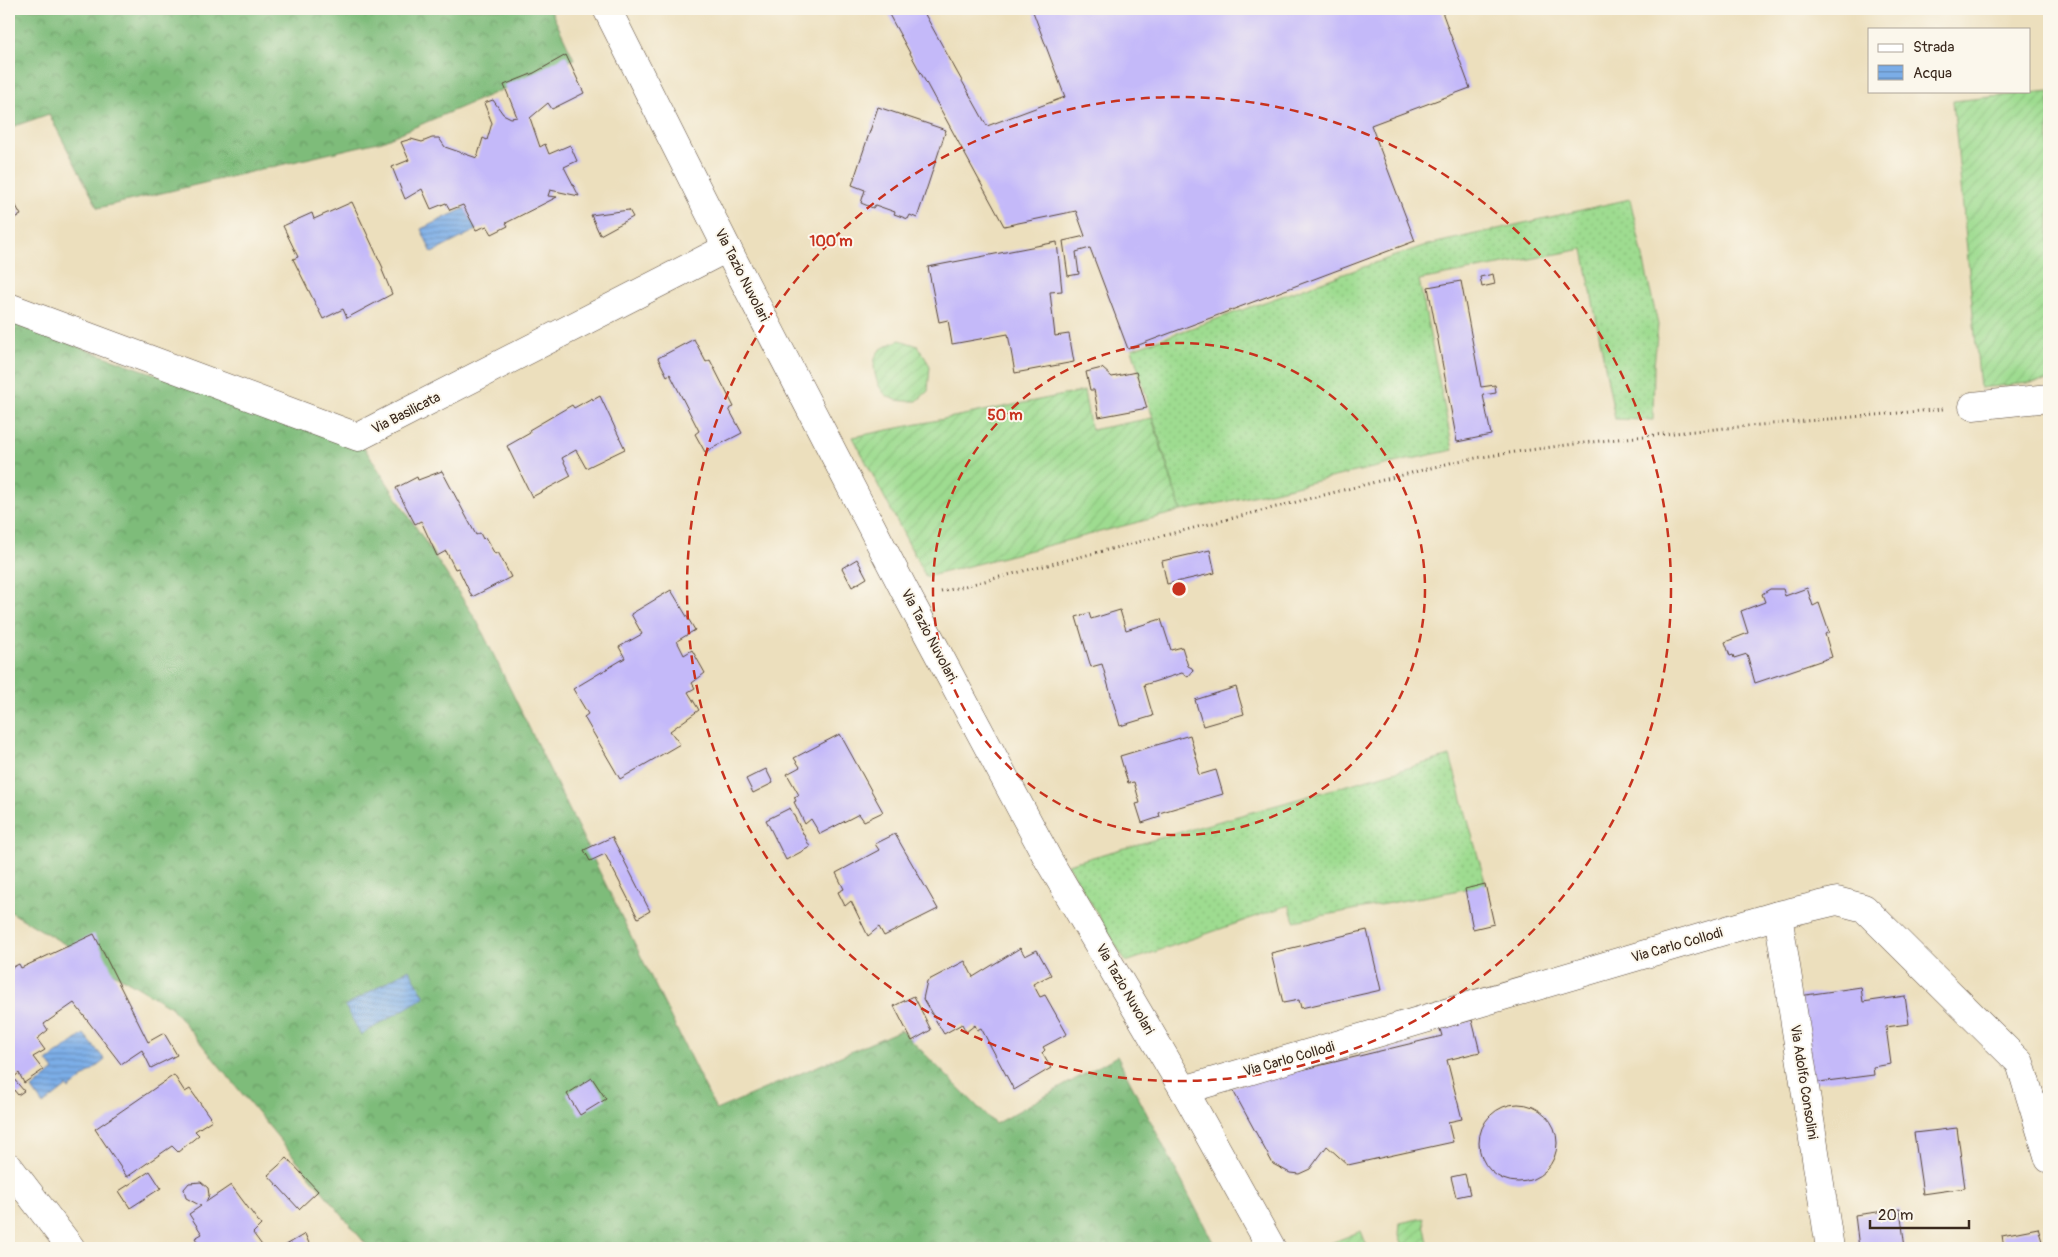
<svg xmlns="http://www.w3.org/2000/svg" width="2058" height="1257" font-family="Pangolin,sans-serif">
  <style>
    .grass { fill: url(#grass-dots); stroke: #6c8357 }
    .forest { fill: url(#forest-crowns); stroke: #5c734c }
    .garden { fill: url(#garden-furrows); stroke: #6c8357 }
    .water { fill: url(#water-rules); stroke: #5b6c82 }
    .building { fill: #c4b9f9 }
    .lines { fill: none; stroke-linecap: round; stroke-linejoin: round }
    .street-casing { stroke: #564536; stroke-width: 29 }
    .path { stroke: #564536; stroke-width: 3; stroke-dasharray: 1 4; stroke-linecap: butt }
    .street { stroke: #fff; stroke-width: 28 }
    .ring { fill: none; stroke: #c8321e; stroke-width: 2.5; stroke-dasharray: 9 6 }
    .labels { text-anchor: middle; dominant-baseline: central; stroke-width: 4; stroke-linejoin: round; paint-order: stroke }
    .street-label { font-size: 14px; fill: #3b2a1e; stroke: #fbf7ec }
    .centre { fill: #c8321e; stroke: #fbf7ec; stroke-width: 2.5 }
    .ring-label { font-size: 15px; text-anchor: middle; font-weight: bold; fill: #c8321e; stroke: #fbf7ec; stroke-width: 4; stroke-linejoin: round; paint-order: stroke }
  </style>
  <defs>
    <pattern id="grass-dots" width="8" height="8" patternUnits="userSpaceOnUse" patternTransform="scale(1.25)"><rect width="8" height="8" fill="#9edc90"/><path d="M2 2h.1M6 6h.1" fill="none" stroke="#89bd7c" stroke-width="1.8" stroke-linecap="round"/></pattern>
    <pattern id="forest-crowns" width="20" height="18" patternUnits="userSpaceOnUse" patternTransform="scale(1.25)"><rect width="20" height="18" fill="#7ebc7a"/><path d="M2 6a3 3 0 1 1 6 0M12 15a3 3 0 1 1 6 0" fill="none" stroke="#689963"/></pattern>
    <pattern id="garden-furrows" width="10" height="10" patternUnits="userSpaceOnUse" patternTransform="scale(1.25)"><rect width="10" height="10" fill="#9edc90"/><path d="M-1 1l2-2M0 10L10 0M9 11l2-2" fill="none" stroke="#89bd7c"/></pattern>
    <pattern id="water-rules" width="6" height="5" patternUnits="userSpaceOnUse" patternTransform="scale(1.25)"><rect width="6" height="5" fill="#7bade7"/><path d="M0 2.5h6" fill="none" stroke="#668dbb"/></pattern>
  </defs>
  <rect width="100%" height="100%" fill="#fbf7ec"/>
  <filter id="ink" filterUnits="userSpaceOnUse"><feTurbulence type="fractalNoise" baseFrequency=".02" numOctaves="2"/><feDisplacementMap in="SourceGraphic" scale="10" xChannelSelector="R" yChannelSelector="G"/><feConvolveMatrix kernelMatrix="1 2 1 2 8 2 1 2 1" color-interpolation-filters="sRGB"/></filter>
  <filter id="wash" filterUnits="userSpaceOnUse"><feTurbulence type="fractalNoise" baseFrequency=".0096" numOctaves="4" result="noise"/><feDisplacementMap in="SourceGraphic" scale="20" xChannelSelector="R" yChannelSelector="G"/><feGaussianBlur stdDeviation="1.12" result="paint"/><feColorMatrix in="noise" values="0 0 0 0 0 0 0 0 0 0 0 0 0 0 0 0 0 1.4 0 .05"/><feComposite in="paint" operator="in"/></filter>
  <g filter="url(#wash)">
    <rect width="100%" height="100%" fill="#ecdfbd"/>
    <g class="grass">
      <path d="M 1630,199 L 1658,325 L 1654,366 L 1653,420 L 1615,419 L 1583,249 L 1419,280 L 1453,450 C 1362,469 1273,493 1181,511 L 1132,349 L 1423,246 Z"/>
      <polygon points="1450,756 1486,885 1294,921 1289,905 1126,962 1068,864"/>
    </g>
    <g class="forest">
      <polygon points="9,9 550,9 574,59 382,141 98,208 49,114 9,128"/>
      <polygon points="9,322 365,449 477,621 716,1110 901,1030 995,1124 1117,1056 1215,1246 1211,1248 369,1248 171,1007 9,911"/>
    </g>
    <g class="garden">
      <polygon points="2049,91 2049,381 1980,388 1953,101"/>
      <path d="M 900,340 L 918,346 L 930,366 L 928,391 L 917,401 C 906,401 895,402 886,395 C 876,387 869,361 879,351 C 884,346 894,343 900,340 Z"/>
      <polygon points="1084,391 1091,430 1152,418 1181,511 926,577 853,437"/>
      <polygon points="1423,1218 1429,1248 1404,1248 1399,1235 1400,1223"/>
      <polygon points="1361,1231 1367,1246 1360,1248 1319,1248"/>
    </g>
    <g class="water">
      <polygon points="465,208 476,230 432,253 421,229"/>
      <polygon points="409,969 425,997 361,1035 345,1006"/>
      <polygon points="84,1034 105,1060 69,1089 67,1086 43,1105 32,1089 54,1070 47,1061"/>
    </g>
    <g id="blocks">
      <g class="building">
        <polygon points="886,9 922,9 987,126 1065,97 1032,9 1441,9 1470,88 1371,125 1415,241 1128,349 1090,248 1076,252 1079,274 1068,276 1063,241 1085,236 1076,211 1004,226"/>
        <polygon points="566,55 584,93 552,109 548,103 530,118 540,147 545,144 549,154 570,145 577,161 564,167 579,196 550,190 548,196 557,197 506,223 508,226 492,234 487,226 476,230 463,205 450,210 446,203 431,209 422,189 405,199 392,167 409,160 401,142 411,139 422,142 432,138 439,138 445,147 477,158 483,138 487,140 492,123 484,103 493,100 503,114 511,118 517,117 504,85 534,73"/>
        <polygon points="878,107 946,130 917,218 910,215 908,219 894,214 895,212 875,205 873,208 861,203 865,190 852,185"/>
        <polygon points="9,193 21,215 9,221"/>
        <polygon points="352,202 383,268 382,270 392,294 347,318 343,309 323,319 293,259 298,257 283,226 312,213 314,219"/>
        <polygon points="629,210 633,217 600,235 591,215"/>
        <polygon points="1057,242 1062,291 1050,292 1055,336 1069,334 1074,362 1015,373 1008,334 952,344 948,320 939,322 928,267"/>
        <polygon points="1493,274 1495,284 1482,287 1480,277"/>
        <polygon points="1461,281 1481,387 1495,385 1496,393 1483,395 1491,435 1457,442 1428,287"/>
        <polygon points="694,339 706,362 710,360 734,407 729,409 742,433 705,452 695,434 699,431 670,374 667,376 658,358"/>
        <polygon points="1102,368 1112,377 1136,372 1147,408 1099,417 1094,390 1090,390 1086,372"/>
        <polygon points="600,396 625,449 586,468 576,450 562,458 571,476 532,497 507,446 530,433 529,430 572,405 574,408 592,398 593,400"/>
        <polygon points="442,471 476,535 480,533 483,539 485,537 495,554 498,552 511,577 472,597 458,568 455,569 446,551 437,556 421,521 415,524 396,488 417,477 418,480"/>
        <polygon points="1210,550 1215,573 1167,584 1162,561"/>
        <polygon points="857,559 867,578 852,587 842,568"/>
        <polygon points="1807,588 1813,606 1819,603 1829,632 1825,634 1832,657 1755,683 1747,654 1734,658 1733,655 1730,656 1725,642 1748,633 1741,611 1765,602 1762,594 1770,589 1783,589 1785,596"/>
        <polygon points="671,590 695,630 677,641 684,655 692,650 705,673 692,683 695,688 688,692 699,710 670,731 680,744 620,779 584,717 588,714 573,689 625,658 619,647 642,634 631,614"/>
        <polygon points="1120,610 1126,630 1161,619 1171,650 1182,647 1188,666 1192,668 1193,671 1188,677 1182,673 1144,685 1153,716 1120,726 1102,664 1091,667 1076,617 1089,613 1091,619"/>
        <polygon points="1236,687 1244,714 1203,726 1195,700"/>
        <polygon points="840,734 883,812 864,821 859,814 820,834 811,819 805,824 794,802 796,801 794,797 799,795 787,774 800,767 794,758"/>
        <polygon points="1190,735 1199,767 1197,768 1199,775 1216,770 1223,794 1159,813 1160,817 1142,823 1136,804 1140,803 1134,782 1128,783 1120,756"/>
        <polygon points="766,769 773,783 753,793 746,779"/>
        <polygon points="790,808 810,847 786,860 766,820"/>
        <polygon points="895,834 938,909 884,936 879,927 868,936 851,901 845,906 838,892 844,889 836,873 879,850 875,844"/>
        <polygon points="612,837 650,911 638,918 605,854 590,861 584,850"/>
        <polygon points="1485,884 1494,924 1473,929 1465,889"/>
        <polygon points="1367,930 1381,990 1301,1008 1299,1000 1283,1003 1271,953"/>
        <polygon points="94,934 148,1042 164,1033 177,1055 151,1068 142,1050 121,1064 74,1003 44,1024 48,1030 37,1039 45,1050 33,1057 43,1070 24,1083 19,1073 13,1078 24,1091 18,1095 9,1084 9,969 19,964 21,968"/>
        <polygon points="1020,948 1025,956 1037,950 1051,975 1033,984 1040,997 1045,995 1067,1034 1043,1047 1045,1050 1042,1053 1051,1068 1014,1090 981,1028 977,1030 975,1025 966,1032 962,1024 944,1034 923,999 927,981 965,961 973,977"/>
        <polygon points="1861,987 1863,1002 1905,996 1909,1024 1886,1027 1891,1064 1873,1067 1874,1075 1811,1083 1799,996"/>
        <polygon points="914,996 931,1030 912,1041 894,1006"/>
        <polygon points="1472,1020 1480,1052 1447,1060 1462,1119 1448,1122 1453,1142 1348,1165 1327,1146 1310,1169 1299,1174 1290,1173 1273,1164 1231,1087 1442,1036 1440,1029"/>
        <polygon points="174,1075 185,1092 190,1089 212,1120 195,1131 199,1135 178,1152 172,1146 127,1177 95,1129"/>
        <polygon points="592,1078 606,1099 580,1115 567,1094"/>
        <circle cx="1518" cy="1143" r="39"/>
        <polygon points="1957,1128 1965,1188 1923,1194 1914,1133"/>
        <polygon points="287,1158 318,1191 299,1209 268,1175"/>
        <polygon points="150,1171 161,1188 130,1208 119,1191"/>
        <polygon points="1465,1174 1470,1194 1456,1197 1451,1177"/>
        <polygon points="201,1182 208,1188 209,1195 206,1202 231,1185 261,1225 253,1233 264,1248 201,1248 195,1238 202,1234 189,1214 201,1206 186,1198 184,1189 189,1183"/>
        <polygon points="1900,1209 1905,1248 1859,1248 1855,1215"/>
        <polygon points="2038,1228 2044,1248 2004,1248 2002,1235"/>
        <polygon points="305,1234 311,1248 281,1248"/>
      </g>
    </g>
  </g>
  <g filter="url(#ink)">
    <use href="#blocks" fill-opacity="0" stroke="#564536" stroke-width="1"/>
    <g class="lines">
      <g class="street-casing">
        <g id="street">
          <polyline points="607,9 727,248 910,601 1049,861 1184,1090 1271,1247 1269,1248"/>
          <polyline points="9,307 358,437 727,248"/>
          <polyline points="1973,406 2049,398"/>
          <polyline points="1778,915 1830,1248"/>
          <polyline points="1184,1090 1778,915 1837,901 1864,908 2020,1063 2049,1159"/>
          <polyline points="9,1167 71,1248"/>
        </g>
      </g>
      <path class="path" d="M 941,592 L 1458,461 C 1618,434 1781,424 1943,409"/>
      <use href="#street" class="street"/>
    </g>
  </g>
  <g class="ring">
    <circle cx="1179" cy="589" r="246"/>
    <circle cx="1179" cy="589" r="492"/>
  </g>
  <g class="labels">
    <g class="street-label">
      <text transform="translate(742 275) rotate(63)">Via Tazio Nuvolari</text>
      <text transform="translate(406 413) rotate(-27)">Via Basilicata</text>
      <text transform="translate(929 635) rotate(62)">Via Tazio Nuvolari</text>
      <text transform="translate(1677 945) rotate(-16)">Via Carlo Collodi</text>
      <text transform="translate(1125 989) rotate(60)">Via Tazio Nuvolari</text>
      <text transform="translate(1289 1059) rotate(-16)">Via Carlo Collodi</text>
      <text transform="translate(1804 1082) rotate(81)">Via Adolfo Consolini</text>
    </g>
  </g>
  <circle cx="1179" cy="589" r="8" class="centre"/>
  <g class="ring-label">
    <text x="831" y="246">100 m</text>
    <text x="1005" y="420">50 m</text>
  </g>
  <rect width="2058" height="1257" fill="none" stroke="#fbf7ec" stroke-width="30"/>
  <rect x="1868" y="28" width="162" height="65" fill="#fbf7ec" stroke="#aea59a"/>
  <rect x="1878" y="44" width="25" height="8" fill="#ffffff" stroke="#aea59a"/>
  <text x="1913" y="52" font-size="15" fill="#3b2a1e">Strada</text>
  <rect x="1878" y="65" width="25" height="15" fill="url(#water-rules)" stroke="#aea59a"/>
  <text x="1913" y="78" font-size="15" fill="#3b2a1e">Acqua</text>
  <path d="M1870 1220v8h99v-8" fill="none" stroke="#3b2a1e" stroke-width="2.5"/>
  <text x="1878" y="1220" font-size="15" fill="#3b2a1e" stroke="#fbf7ec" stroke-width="4" paint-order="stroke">20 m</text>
</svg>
